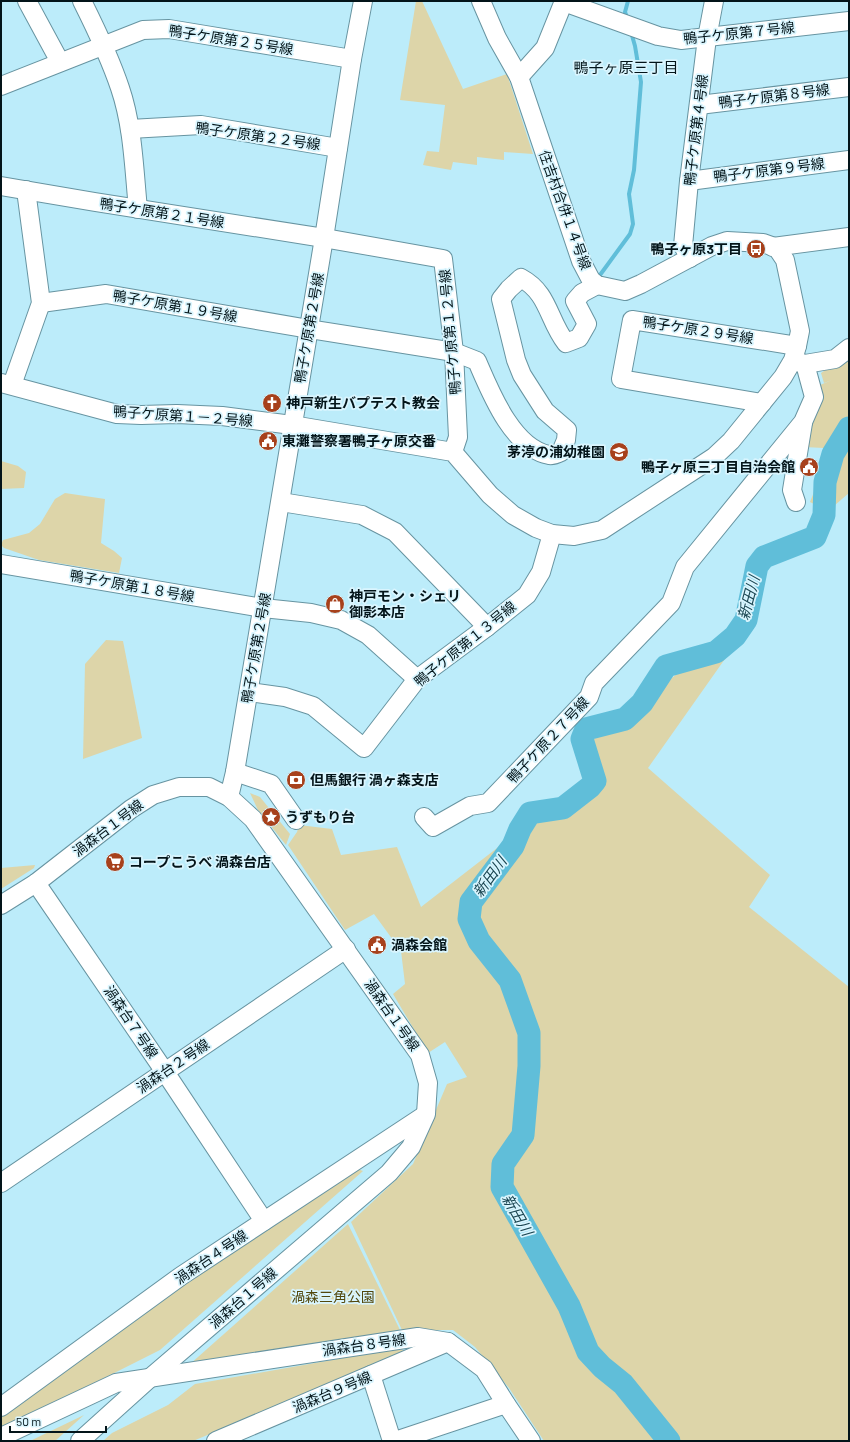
<svg xmlns="http://www.w3.org/2000/svg" width="850" height="1442" font-family="Barlow,'Noto Sans JP',sans-serif">
<style>
.green{fill:#ddd5a9}
.lines{fill:none;stroke-linecap:round;stroke-linejoin:round}
.stream{stroke:#60bed9;stroke-width:4}
.river{stroke:#60bed9;stroke-width:23}
.minor-casing{stroke:#6794a1;stroke-width:20}
.minor{stroke:#fff;stroke-width:18}
.labels{text-anchor:middle;stroke-width:3.5;stroke-linejoin:round;paint-order:stroke}
.street-label{font-size:14px;fill:#031419;stroke:#d9f5fe}
.poi-label{font-size:14px;font-weight:bold;fill:#031419;stroke:#d9f5fe;text-anchor:start}
.park-label{font-size:14px;fill:#52470c;stroke:#d9f5fe}
.neighbourhood-label{font-size:15px;fill:#031419;stroke:#d9f5fe}
.water-label{font-size:15px;font-style:italic;fill:#1b4652;stroke:#d9f5fe}
</style>
<rect width="100%" height="100%" fill="#bcecfa"/>
<g class="green">
<polygon points="416,1 422,1 463,89 507,74 533,154 504,152 504,160 477,157 477,165 453,162 451,170 423,165 427,151 439,152 445,105 400,100"/>
<polygon points="849,354 849,493 828,511 810,502 823,470 824,448 804,447 820,385 832,380 824,383 821,373"/>
<polygon points="1,461 18,466 26,472 24,488 1,489"/>
<polygon points="65,493 105,499 101,543 114,551 122,558 119,573 39,560 4,548 1,545 3,540 29,533 40,524 55,499"/>
<polygon points="106,640 123,641 142,738 83,759 85,664"/>
<polygon points="727,656 648,768 770,875 749,907 849,987 849,1441 544,1441 509,1388 475,1347 453,1330 402,1330 351,1222 413,1164 447,1084 467,1077 445,1042 428,1053 393,994 405,984 401,951 374,914 345,930 288,845 297,832 299,825 332,829 341,855 397,847 421,907 564,796 598,775 589,743 682,670"/>
<polygon points="250,793 260,797 290,834 286,845 258,810"/>
<polygon points="35,865 34,868 1,889 1,868"/>
<polygon points="355,1168 363,1171 160,1350 1,1430 1,1414 102,1340"/>
<polygon points="348,1224 401,1332 189,1365"/>
<polygon points="400,1348 406,1352 193,1441 103,1441 112,1433 168,1405 195,1384"/>
<polygon points="84,1415 55,1441 30,1441"/>
</g>
<g class="lines">
<g class="stream">
<polyline points="628,20 625,12 628,1"/>
<polyline points="600,275 630,234 633,224 629,194 634,170 641,82 635,46 631,32"/>
</g>
<polyline class="river" points="669,1441 623,1384 602,1367 588,1352 569,1306 502,1187 503,1164 523,1135 529,1066 529,1033 510,980 479,941 469,919 471,902 513,846 520,829 530,813 563,808 590,787 595,781 582,739 586,729 625,719 642,703 666,666 716,652 735,636 746,620 757,566 764,557 815,537 824,515 825,482 833,454 849,428"/>
<g class="minor-casing">
<g id="minor">
<polyline points="27,1 60,62"/>
<path d="M82 1C96 29 110 58 120 88 133 126 134 169 138 209"/>
<polyline points="564,2 658,36 681,40 849,21"/>
<polyline points="519,77 545,48 564,1"/>
<polyline points="1,86 143,30 169,29 352,59"/>
<polyline points="699,105 849,87"/>
<polyline points="130,129 201,125 338,148"/>
<polyline points="689,181 849,160"/>
<polyline points="1,186 95,202 324,238 443,259 454,352 458,437 453,452"/>
<polyline points="773,247 849,237"/>
<polyline points="690,258 683,246 689,181 707,38 714,1"/>
<path d="M41 303 106 294 309 329 454 352 477 361C490 391 512 448 549 455 553 456 557 454 561 452L566 440 567 430 545 411 522 375 516 360 501 299 509 289 521 278C549 293 548 320 566 343L579 338 587 324 575 301 582 293 597 285"/>
<polyline points="794,361 805,364 835,359 849,348"/>
<polyline points="1,383 117,414 141,415 177,414 222,416 292,425 453,452 490,495 513,515 536,528 552,534 574,536 602,530 714,457 731,441 783,377 793,360 797,346 800,331 785,260 777,248 763,243 727,241 712,246 641,284 625,291 597,285 591,280 581,261 519,77 497,38 481,1"/>
<polyline points="12,385 41,303 26,190"/>
<polyline points="762,403 621,379 632,320 797,346"/>
<polyline points="281,502 362,515 395,532 487,627"/>
<polyline points="796,502 792,490 803,423"/>
<polyline points="1,564 263,608 311,613 341,620 368,635 417,679"/>
<polyline points="249,692 285,697 313,706 364,748 417,679 487,627 527,595 541,572 552,534"/>
<polyline points="235,772 271,784 296,820"/>
<polyline points="229,797 235,772 324,238 352,59 363,1"/>
<polyline points="424,817 433,827 470,806 488,803 589,697 594,683 671,603 685,567 803,422 814,397 805,364"/>
<polyline points="36,883 165,1072 264,1221"/>
<polyline points="1,905 36,883 131,809 153,795 179,787 209,787 229,797 253,819 420,1055 428,1083 426,1114 411,1147 389,1173 151,1377 80,1441"/>
<polyline points="1,1183 346,949"/>
<polyline points="371,1375 392,1441"/>
<polyline points="1,1407 181,1276 425,1115"/>
<polyline points="1,1437 116,1383 418,1337 448,1342 484,1369 506,1404 531,1441"/>
<polyline points="216,1441 448,1342"/>
<polyline points="395,1441 506,1404"/>
</g>
</g>
<use href="#minor" class="minor"/>
</g>
<defs>
<g id="bus-disc" transform="scale(1)"><circle r="9.5" fill="#a7411c" stroke="#d9f5fe"/><path d="M-5-6H5V4H4V6H2V4H-2V6H-4V4H-5ZM-3.5-4V0h7V-4ZM-3.5 1.2v1.5H-2V1.2ZM2 1.2v1.5H3.5V1.2Z" fill="#fff"/></g>
<g id="church-disc" transform="scale(1)"><circle r="9.5" fill="#a7411c" stroke="#d9f5fe"/><path d="M-1.2-6h2.4v3.5h3.3v2.4h-3.3V6h-2.4V-.1h-3.3v-2.4h3.3Z" fill="#fff"/></g>
<g id="civic-disc" transform="scale(1)"><circle r="9.5" fill="#a7411c" stroke="#d9f5fe"/><path d="M-.6-6.5H3V-4.5H.6V-3L4-1V1h2V6H-6V1h2V-1L-.6-3ZM-1.2 2.5V6h2.4V2.5Z" fill="#fff"/></g>
<g id="school-disc" transform="scale(1)"><circle r="9.5" fill="#a7411c" stroke="#d9f5fe"/><path d="M0-5L7-2L0 1L-7-2ZM-4 1L0 2.5L4 1V4Q0 6-4 4Z" fill="#fff"/></g>
<g id="shop-disc" transform="scale(1)"><circle r="9.5" fill="#a7411c" stroke="#d9f5fe"/><path d="M-5-2.5h2.3a2.7 3.5 0 0 1 5.4 0H5L5.5 6h-11ZM-1.5-2.5h3a1.5 2.3 0 0 0-3 0Z" fill="#fff"/></g>
<g id="bank-disc" transform="scale(1)"><circle r="9.5" fill="#a7411c" stroke="#d9f5fe"/><path d="M-6-4H6V4H-6ZM0-2.3a2.3 2.3 0 1 0 0 4.6a2.3 2.3 0 1 0 0-4.6Z" fill="#fff"/></g>
<g id="sight-disc" transform="scale(1)"><circle r="9.5" fill="#a7411c" stroke="#d9f5fe"/><path d="M0-6L1.8-2.2L6-1.7L2.9 1.2L3.7 5.4L0 3.3L-3.7 5.4L-2.9 1.2L-6-1.7L-1.8-2.2Z" fill="#fff"/></g>
<g id="supermarket-disc" transform="scale(1)"><circle r="9.5" fill="#a7411c" stroke="#d9f5fe"/><path d="M-6-5.5h2.5l.6 2H6L4.5 2H-2.5L-4.4-4H-6ZM-1.5 3.2a1.3 1.3 0 1 0 .1 0ZM3 3.2a1.3 1.3 0 1 0 .1 0Z" fill="#fff"/></g>
</defs>
<g fill-rule="evenodd">
<use href="#bus-disc" x="756" y="249"/>
<use href="#church-disc" x="272" y="403"/>
<use href="#civic-disc" x="268" y="441"/>
<use href="#school-disc" x="619" y="452"/>
<use href="#civic-disc" x="809" y="467"/>
<use href="#shop-disc" x="335" y="604"/>
<use href="#bank-disc" x="296" y="780"/>
<use href="#sight-disc" x="271" y="817"/>
<use href="#supermarket-disc" x="115" y="862"/>
<use href="#civic-disc" x="377" y="945"/>
</g>
<g class="labels">
<g class="street-label">
<text transform="translate(739 33) rotate(-6)" y="5">鴨子ケ原第７号線</text>
<text transform="translate(231 40) rotate(9)" y="5">鴨子ケ原第２５号線</text>
<text transform="translate(774 96) rotate(-7)" y="5">鴨子ケ原第８号線</text>
<text transform="translate(696 130) rotate(-83)" y="5">鴨子ケ原第４号線</text>
<text transform="translate(258 136) rotate(8)" y="5">鴨子ケ原第２２号線</text>
<text transform="translate(769 170) rotate(-7)" y="5">鴨子ケ原第９号線</text>
<text transform="translate(565 210) rotate(70)" y="5">住吉村合併１４号線</text>
<text transform="translate(162 213) rotate(9)" y="5">鴨子ケ原第２１号線</text>
<text transform="translate(175 306) rotate(10)" y="5">鴨子ケ原第１９号線</text>
<text transform="translate(309 328) rotate(-80)" y="5">鴨子ケ原第２号線</text>
<text transform="translate(698 330) rotate(9)" y="5">鴨子ケ原２９号線</text>
<text transform="translate(450 332) rotate(-95)" y="5">鴨子ケ原第１２号線</text>
<text transform="translate(183 416) rotate(4)" y="5">鴨子ケ原第１－２号線</text>
<text transform="translate(132 586) rotate(10)" y="5">鴨子ケ原第１８号線</text>
<text transform="translate(465 644) rotate(-39)" y="5">鴨子ケ原第１３号線</text>
<text transform="translate(256 648) rotate(-80)" y="5">鴨子ケ原第２号線</text>
<text transform="translate(548 740) rotate(-47)" y="5">鴨子ケ原２７号線</text>
<text transform="translate(108 828) rotate(-37)" y="5">渦森台１号線</text>
<text transform="translate(392 1015) rotate(55)" y="5">渦森台１号線</text>
<text transform="translate(131 1022) rotate(56)" y="5">渦森台７号線</text>
<text transform="translate(173 1066) rotate(-34)" y="5">渦森台２号線</text>
<text transform="translate(211 1257) rotate(-34)" y="5">渦森台４号線</text>
<text transform="translate(243 1298) rotate(-41)" y="5">渦森台１号線</text>
<text transform="translate(364 1345) rotate(-8)" y="5">渦森台８号線</text>
<text transform="translate(332 1392) rotate(-23)" y="5">渦森台９号線</text>
</g>
<g class="poi-label">
<text x="742" y="254" text-anchor="end">鴨子ヶ原3丁目</text>
<text x="286" y="408">神戸新生バプテスト教会</text>
<text x="282" y="446">東灘警察署鴨子ヶ原交番</text>
<text x="605" y="457" text-anchor="end">茅渟の浦幼稚園</text>
<text x="795" y="472" text-anchor="end">鴨子ヶ原三丁目自治会館</text>
<text x="349" y="601">神戸モン・シェリ<tspan x="349" dy="16">御影本店</tspan></text>
<text x="310" y="785">但馬銀行 渦ヶ森支店</text>
<text x="285" y="822">うずもり台</text>
<text x="129" y="867">コープこうべ 渦森台店</text>
<text x="391" y="950">渦森会館</text>
</g>
<g class="park-label">
<text x="333" y="1302">渦森三角公園</text>
</g>
<g class="neighbourhood-label">
<text x="626" y="73">鴨子ヶ原三丁目</text>
</g>
<g class="water-label">
<text transform="translate(749 598) rotate(-75)" y="5">新田川</text>
<text transform="translate(490 877) rotate(-54)" y="5">新田川</text>
<text transform="translate(517 1215) rotate(60)" y="5">新田川</text>
</g>
</g>
<rect width="850" height="1442" fill="none" stroke="#031419" stroke-width="4"/>
<path d="M10 1426v6h96v-6" fill="none" stroke="#031419" stroke-width="2"/>
<text x="16" y="1426" font-size="12" fill="#031419" stroke="#d9f5fe" stroke-width="3" paint-order="stroke">50 m</text>
</svg>
